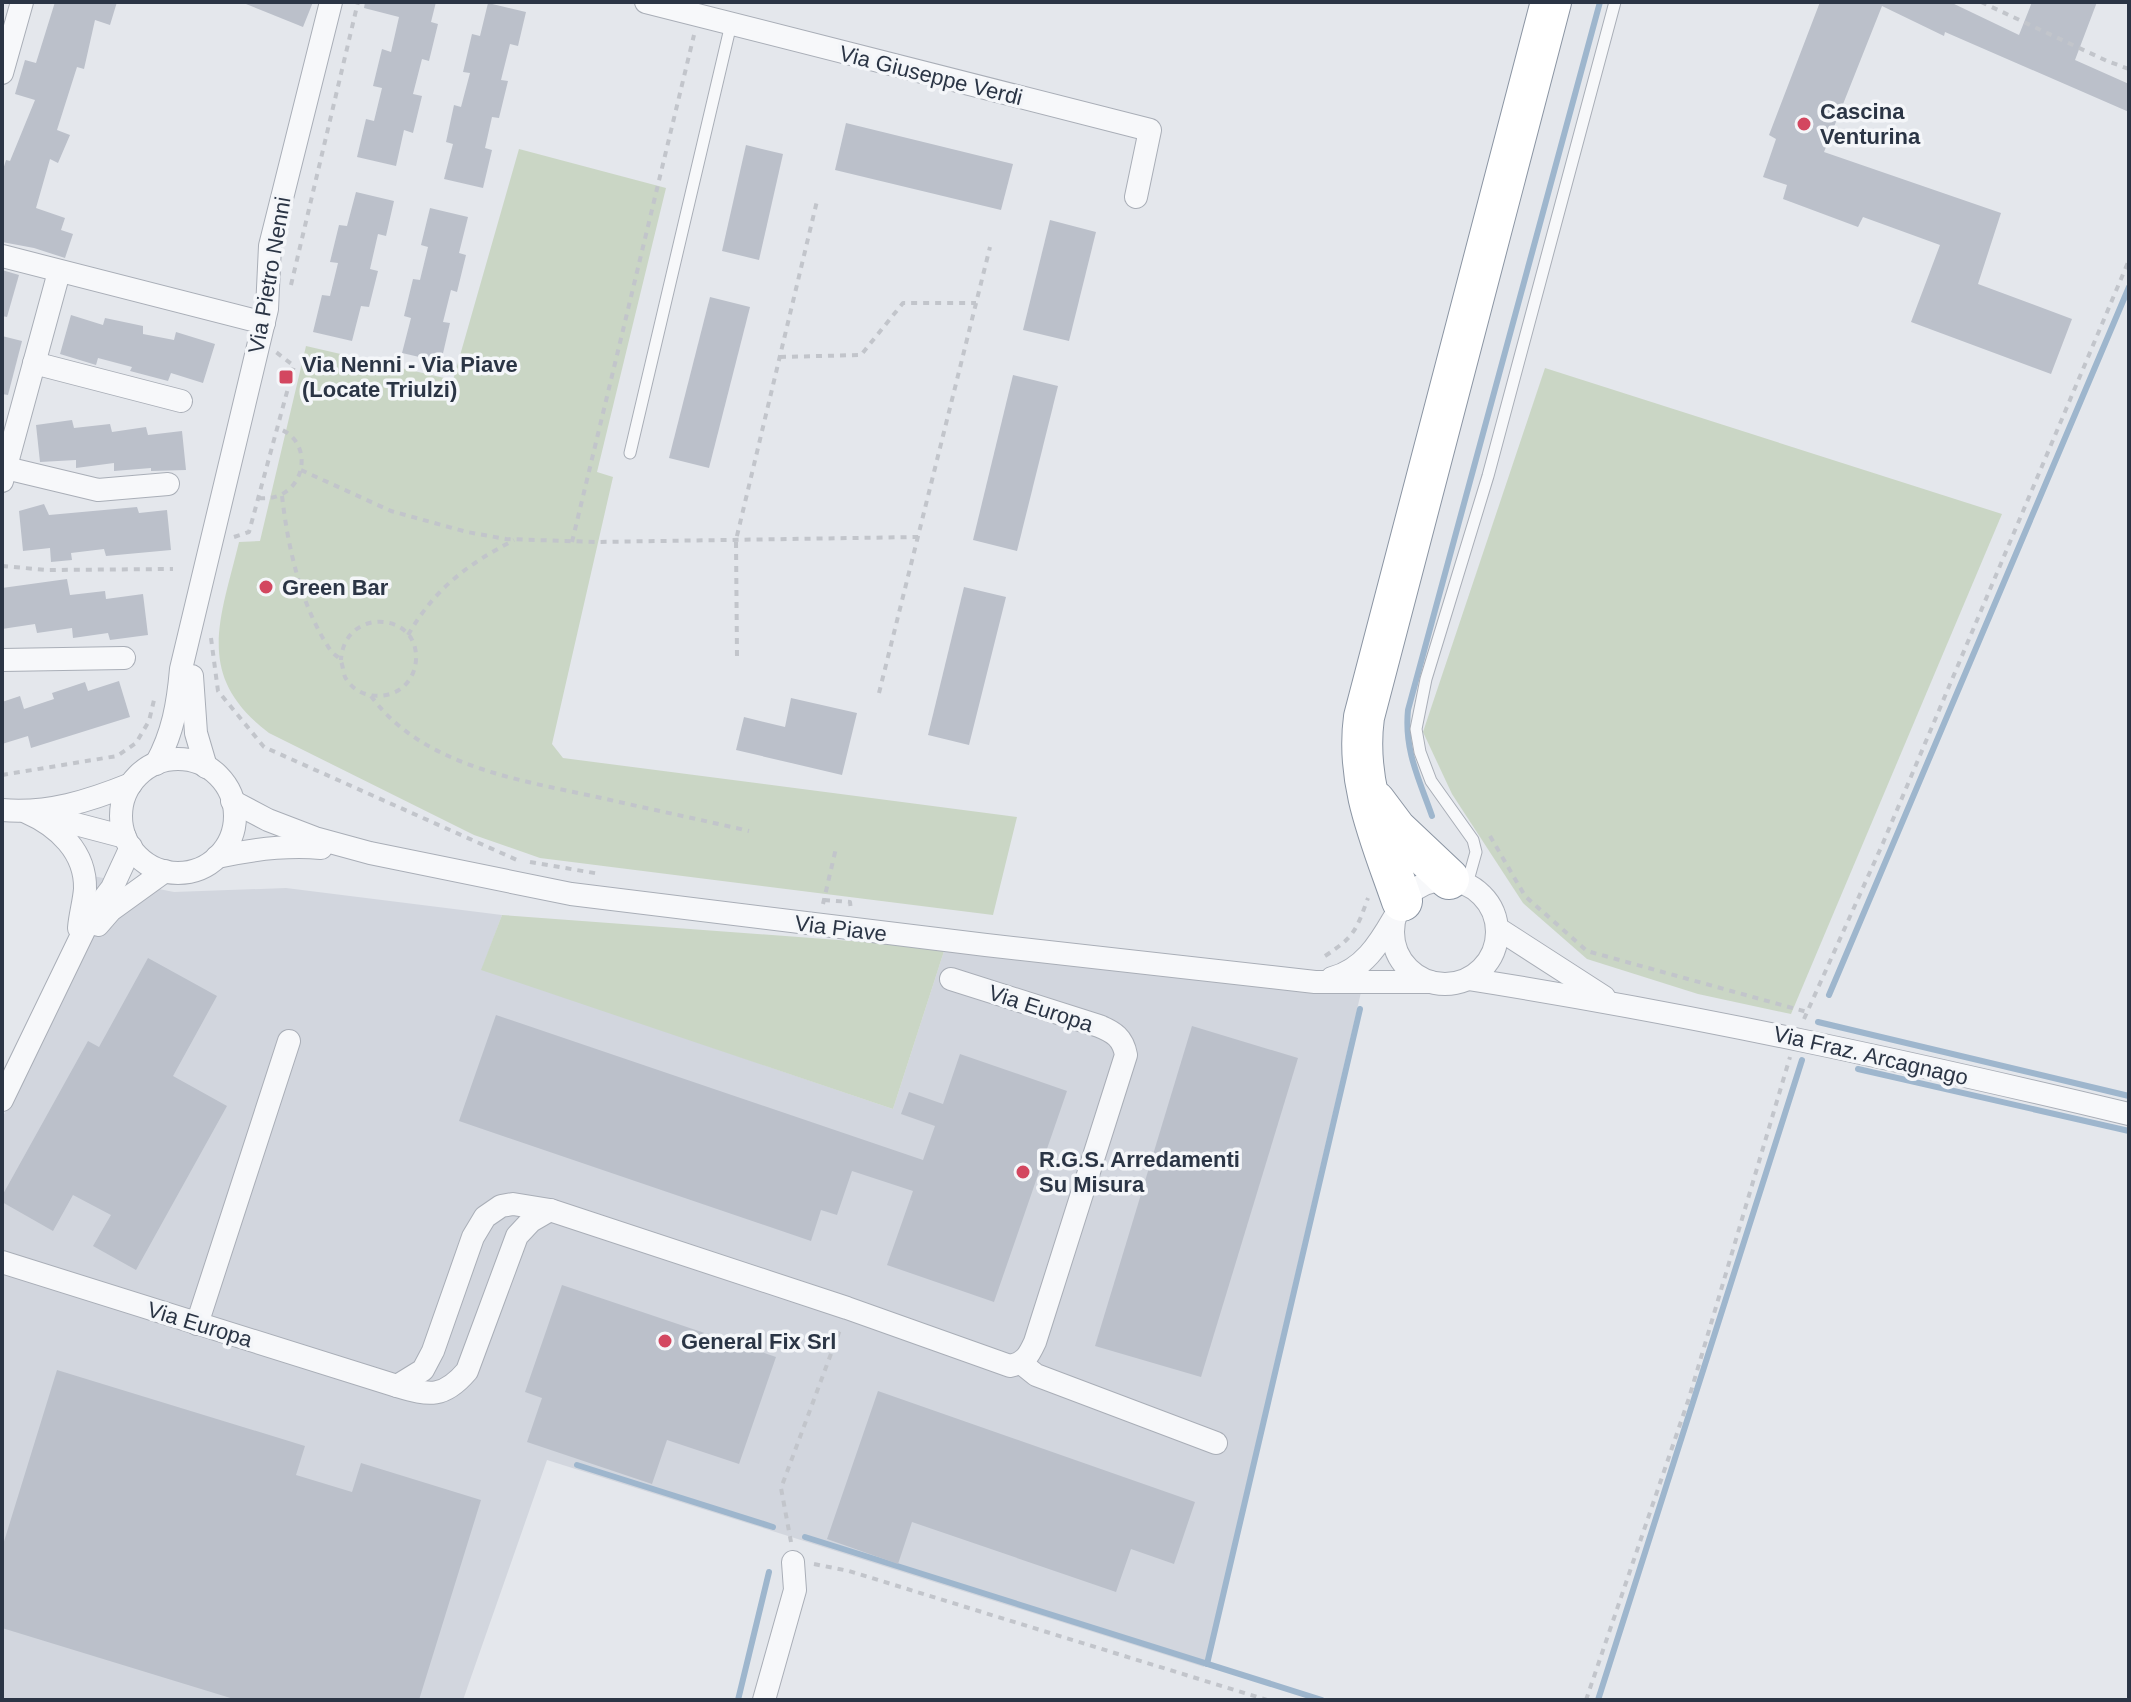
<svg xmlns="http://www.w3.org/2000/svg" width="2131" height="1702" font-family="Arial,sans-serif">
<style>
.built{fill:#d2d6de}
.green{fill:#cad6c5}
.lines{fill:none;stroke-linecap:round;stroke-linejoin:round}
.stream{stroke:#9eb6cd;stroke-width:6}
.building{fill:#bbc0ca}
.lane-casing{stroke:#a9aeb7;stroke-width:13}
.street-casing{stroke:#a9aeb7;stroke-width:24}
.highway-casing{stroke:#8b95a3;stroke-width:42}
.path{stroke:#c2c5cb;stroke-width:4;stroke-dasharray:6 6;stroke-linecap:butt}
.lane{stroke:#f7f8fa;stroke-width:11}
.street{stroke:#f7f8fa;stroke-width:22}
.highway{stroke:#fff;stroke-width:40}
.poi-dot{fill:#d34760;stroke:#f4f6f9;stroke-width:3}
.labels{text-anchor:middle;stroke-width:7;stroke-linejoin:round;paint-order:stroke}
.street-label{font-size:22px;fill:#2b3545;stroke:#f4f6f9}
.poi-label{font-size:22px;font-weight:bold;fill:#2b3545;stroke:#f4f6f9;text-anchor:start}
</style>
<rect width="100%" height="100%" fill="#e4e7ec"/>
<polygon class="built" points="93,876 174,892 286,888 502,915 482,969 893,1109 945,948 1362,988 1204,1667 547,1460 463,1700 2,1700 2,1119 77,949"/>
<g class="green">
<path d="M519 149 666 188 597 472 613 477 552 744 563 758 1017 817 993 915 540 858 474 835 269 733C194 676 220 621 239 542L260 541 306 346 453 380Z"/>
<polygon points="1545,368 2002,514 1791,1014 1698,994 1587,959 1523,903 1452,794 1423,732"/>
<polygon points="502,915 945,948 893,1109 481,970"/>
</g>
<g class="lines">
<g class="stream">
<path d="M1432 816C1419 779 1404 750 1408 710L1600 2"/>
<polyline points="1829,995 2129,287"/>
<polyline points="1818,1022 2129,1096"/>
<polyline points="1858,1069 2129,1131"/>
<polyline points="577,1465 773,1527"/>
<polyline points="805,1537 1322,1700"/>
<polyline points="1207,1664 1360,1009"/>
<polyline points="738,1700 769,1572"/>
<polyline points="1598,1700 1802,1060"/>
</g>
</g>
<g class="building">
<polygon points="55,2 117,2 110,25 95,20 84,69 77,67 57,130 70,135 58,163 50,159 36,208 65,218 61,230 73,234 65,258 34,248 2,242 2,173 6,160 10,161 35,100 15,94 25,60 36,63"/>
<polygon points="241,2 313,2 303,27"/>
<polygon points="365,2 436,2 431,22 438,24 429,61 422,59 413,94 422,96 413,133 404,130 396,166 357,157 366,119 374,121 382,88 373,86 382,49 391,52 399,17 364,8"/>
<polygon points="1820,2 1950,2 2019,35 2032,2 2097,2 2075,60 2129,84 2129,112 1945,32 1944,36 1882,6 1824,152 2001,213 1978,284 2072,319 2051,374 1911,322 1940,245 1863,217 1858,227 1783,199 1787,185 1763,177 1776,139 1769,135"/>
<polygon points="488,3 526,12 518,46 510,44 501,80 508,81 499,118 492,117 485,148 492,150 483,188 444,179 453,144 446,142 454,105 461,107 470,73 463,72 472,34 480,36"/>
<polygon points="846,123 1013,164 1001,210 835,170"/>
<polygon points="746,145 783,154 759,260 722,251"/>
<polygon points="356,192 394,201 386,236 378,234 370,269 378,271 369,307 361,306 352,341 313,332 322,295 330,296 338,263 330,262 339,225 347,226"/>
<polygon points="430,208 468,217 459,253 466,255 457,292 451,290 443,322 450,323 441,362 402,353 411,318 404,316 413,279 420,280 428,247 421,245"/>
<polygon points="1050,220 1096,232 1069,341 1023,330"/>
<polygon points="2,270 19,275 7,317 2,316"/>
<polygon points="710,297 750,307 709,468 669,458"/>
<polygon points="71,315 103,325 105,318 143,326 143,334 174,340 176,332 215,344 203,383 171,373 168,381 130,371 132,367 98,358 96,365 60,354"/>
<polygon points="2,336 22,341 8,395 2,394"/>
<polygon points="1013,375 1058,386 1017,551 973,540"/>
<polygon points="72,420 74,428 110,424 112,432 146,427 148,435 182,431 186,470 151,471 151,468 114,471 114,463 76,468 76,460 40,462 36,425"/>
<polygon points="44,504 49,515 137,507 139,513 167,510 171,550 106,556 104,549 71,553 72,560 51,562 50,548 23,551 19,511"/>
<polygon points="67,579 70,595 105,591 106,599 143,594 148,635 110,640 108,633 73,638 72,628 37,633 35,624 2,629 2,588"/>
<polygon points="964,587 1006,597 969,745 928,735"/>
<polygon points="119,681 130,717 31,748 28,736 2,744 2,702 20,696 24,709 54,699 52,693 85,682 88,691"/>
<polygon points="791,698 857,713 842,775 736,750 744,717 785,727"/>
<polygon points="148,958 217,996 173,1076 227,1106 136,1270 93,1246 111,1215 73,1195 53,1231 2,1202 2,1196 88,1041 99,1047"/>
<polygon points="496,1015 923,1160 935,1126 901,1114 909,1092 943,1104 960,1054 1067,1091 994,1302 887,1265 913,1191 852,1171 837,1215 821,1210 811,1241 459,1121"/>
<polygon points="1192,1026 1298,1058 1201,1377 1095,1346"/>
<polygon points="562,1285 776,1357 739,1464 667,1440 652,1484 527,1442 542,1398 525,1392"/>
<polygon points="57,1370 305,1446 296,1475 352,1492 361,1463 481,1500 419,1700 237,1700 2,1628 2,1548"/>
<polygon points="878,1391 1195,1502 1174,1564 1131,1549 1116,1592 912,1522 898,1564 827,1539"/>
</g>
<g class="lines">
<g class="lane-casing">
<g id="lane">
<polyline points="630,453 731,24"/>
<polyline points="1467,884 1476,852 1473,840 1431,781 1420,752 1416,729 1426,679 1488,476 1615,2"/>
</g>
</g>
<g class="street-casing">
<g id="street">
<polyline points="646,2 1150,130 1136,197"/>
<polyline points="2,73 22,2"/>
<polyline points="2,256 264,323"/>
<polyline points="34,363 181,401"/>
<polyline points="6,468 98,490 168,484"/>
<polyline points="2,481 59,272"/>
<polyline points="2,660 124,658"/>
<polyline points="192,676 196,733 206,767"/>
<circle cx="178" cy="816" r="57"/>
<path d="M156 764C173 733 178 704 181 669L267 309 270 246 331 2"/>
<polyline points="232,801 268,820 315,838 370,853 571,894 986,945 1315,982 1430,982"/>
<path d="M2 810C48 814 89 801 131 784"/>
<path d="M26 812C58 826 86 852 85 889 84 902 80 915 79 928"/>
<polyline points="42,819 68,822 125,837"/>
<path d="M217 857C253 849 285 845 321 848"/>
<circle cx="1445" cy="932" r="52"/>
<polyline points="98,925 111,910 165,871"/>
<polyline points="1497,928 1604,997"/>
<path d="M1332 978C1363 970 1379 944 1394 918"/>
<path d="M1468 979C1691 1014 1910 1062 2129 1114"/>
<polyline points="2,1100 92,914 112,888 131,847"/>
<path d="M2 1262 397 1386C430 1396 444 1398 467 1371L517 1236 531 1221 550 1210"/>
<polyline points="197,1324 289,1041"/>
<polyline points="1021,1363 1036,1375 1216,1443"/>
<path d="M397 1386 423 1370 433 1351 473 1237 485 1217 501 1206 513 1204 550 1210 847 1308 1010 1366C1025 1363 1029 1355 1035 1342L1126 1055C1123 1038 1114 1032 1099 1026L951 979"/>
<polyline points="764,1700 795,1590 793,1562"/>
</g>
</g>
<g class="highway-casing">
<g id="highway">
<polyline points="1375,801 1396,829 1449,879"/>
<path d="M1402 901C1381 840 1355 783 1364 717L1551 2"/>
</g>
</g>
<g class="path">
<polyline points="1981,2 2107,61 2129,69"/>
<polyline points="291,285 358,2"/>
<polyline points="780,357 861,355 903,303 976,303"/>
<polyline points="301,470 391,511 467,532 506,539 596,542 918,537"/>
<path d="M282 496C288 548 301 607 331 651 334 655 338 656 340 660 343 664 343 672 345 677 354 694 375 700 393 693 406 688 415 675 416 660 419 611 344 607 341 660"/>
<path d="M259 498C305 503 318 441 277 428"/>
<polyline points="234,537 249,532 294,366 276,352"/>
<polyline points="572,542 694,35"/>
<polyline points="2,566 47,570 173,569"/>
<path d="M408 635C436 587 467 565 514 540"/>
<polyline points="211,638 218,691 264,747 517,860"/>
<polyline points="737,656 736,540 817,201"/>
<polyline points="879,693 990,247"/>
<path d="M371 696C423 768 526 781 606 799 654 810 702 820 749 831"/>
<polyline points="2,775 117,756 136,743 149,721 154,700"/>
<polyline points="1490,836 1525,896 1587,951 1807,1012"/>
<polyline points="530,862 600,874"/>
<polyline points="824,900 850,902 851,910"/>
<polyline points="823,904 836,848"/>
<path d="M1325 956C1354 937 1356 931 1368 898"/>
<polyline points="1804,1019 1883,843 2129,260"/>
<polyline points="791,1542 781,1488 841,1327"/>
<polyline points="814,1564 849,1571 1267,1700"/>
<polyline points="1586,1700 1689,1398 1790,1057"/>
</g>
<use href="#lane" class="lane"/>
<use href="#street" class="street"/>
<use href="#highway" class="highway"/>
</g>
<g class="poi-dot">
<circle cx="1804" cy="124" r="8"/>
<rect x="278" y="369" width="16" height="16" rx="4"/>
<circle cx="266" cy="587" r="8"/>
<circle cx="1023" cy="1172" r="8"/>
<circle cx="665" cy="1341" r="8"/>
</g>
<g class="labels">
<g class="street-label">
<text transform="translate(931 75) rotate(14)" y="8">Via Giuseppe Verdi</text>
<text transform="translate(269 275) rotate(-80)" y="8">Via Pietro Nenni</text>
<text transform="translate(841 928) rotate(7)" y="8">Via Piave</text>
<text transform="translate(1041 1008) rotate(18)" y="8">Via Europa</text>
<text transform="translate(1871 1055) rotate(13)" y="8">Via Fraz. Arcagnago</text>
<text transform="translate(200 1324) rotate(17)" y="8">Via Europa</text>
</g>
<g class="poi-label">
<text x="1820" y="119">Cascina<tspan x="1820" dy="25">Venturina</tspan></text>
<text x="302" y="372">Via Nenni - Via Piave<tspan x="302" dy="25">(Locate Triulzi)</tspan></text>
<text x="282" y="595">Green Bar</text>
<text x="1039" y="1167">R.G.S. Arredamenti<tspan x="1039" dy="25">Su Misura</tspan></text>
<text x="681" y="1349">General Fix Srl</text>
</g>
</g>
<rect width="2131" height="1702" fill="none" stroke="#2b3545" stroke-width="8"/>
</svg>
